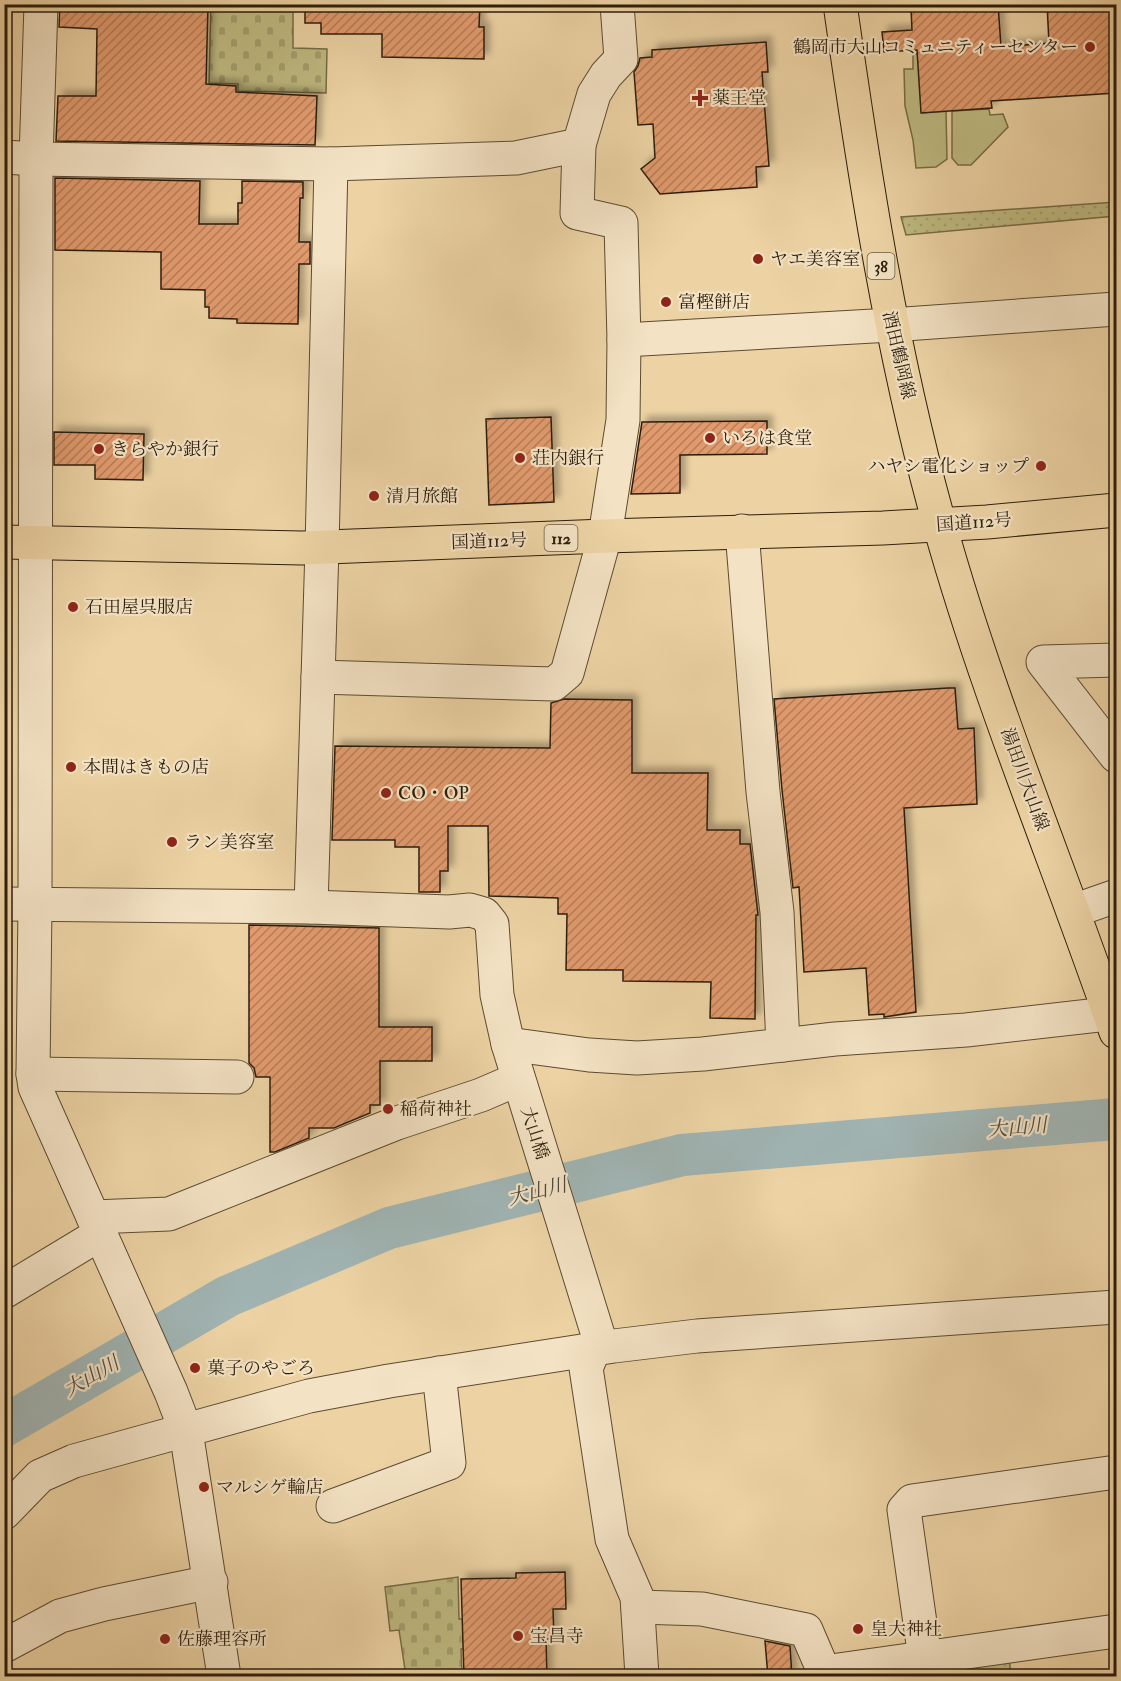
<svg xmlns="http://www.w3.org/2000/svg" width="1121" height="1681" font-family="'IM FELL Double Pica','Noto Serif JP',serif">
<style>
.grass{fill:url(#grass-dots);stroke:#766c46;stroke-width:1.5}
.cemetery{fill:url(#cemetery-stones);stroke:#766c46;stroke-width:1.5}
.garden{fill:#bfba81;stroke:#766c46;stroke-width:1.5}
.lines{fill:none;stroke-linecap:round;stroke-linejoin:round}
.river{stroke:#a0b4b3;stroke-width:42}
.building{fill:url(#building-hatch);stroke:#2c1e0b;stroke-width:1.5;filter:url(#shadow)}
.minor-casing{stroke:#5c4b31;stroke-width:35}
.major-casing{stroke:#2c1e0b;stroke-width:35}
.highway-casing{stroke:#2c1e0b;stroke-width:35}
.minor{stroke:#f3e2c4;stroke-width:33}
.major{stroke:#edd3a4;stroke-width:33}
.highway{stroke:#edd3a4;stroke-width:33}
.poi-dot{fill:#8f2418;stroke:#f3e2c4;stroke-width:2}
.labels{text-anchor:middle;stroke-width:4.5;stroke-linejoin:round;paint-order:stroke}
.shield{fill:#f3e2c4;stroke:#685942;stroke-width:1.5}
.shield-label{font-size:16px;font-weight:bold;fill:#2c1e0b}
.poi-label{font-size:18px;fill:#2c1e0b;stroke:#f3e2c4;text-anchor:start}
.street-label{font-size:18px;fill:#2c1e0b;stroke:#f3e2c4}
.water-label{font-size:20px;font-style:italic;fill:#4f4b3d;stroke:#f3e2c4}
</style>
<defs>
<pattern id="grass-dots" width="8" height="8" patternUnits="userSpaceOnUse" patternTransform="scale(1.5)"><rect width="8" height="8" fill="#bfba81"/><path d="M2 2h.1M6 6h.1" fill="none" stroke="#a49f6e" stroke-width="1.8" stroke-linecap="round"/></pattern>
<pattern id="cemetery-stones" width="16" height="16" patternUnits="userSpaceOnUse" patternTransform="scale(1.5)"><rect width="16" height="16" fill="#bfba81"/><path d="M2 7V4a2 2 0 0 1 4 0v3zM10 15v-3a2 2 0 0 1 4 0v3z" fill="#a49f6e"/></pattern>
<pattern id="building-hatch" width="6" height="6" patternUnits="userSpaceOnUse" patternTransform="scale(1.5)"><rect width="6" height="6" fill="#e19a6d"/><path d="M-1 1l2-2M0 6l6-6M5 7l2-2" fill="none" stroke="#b77d58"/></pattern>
<filter id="shadow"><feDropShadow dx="5.5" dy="-5.5" stdDeviation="3" flood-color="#0004"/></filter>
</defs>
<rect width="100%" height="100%" fill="#edd3a4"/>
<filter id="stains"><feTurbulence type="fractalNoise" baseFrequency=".00333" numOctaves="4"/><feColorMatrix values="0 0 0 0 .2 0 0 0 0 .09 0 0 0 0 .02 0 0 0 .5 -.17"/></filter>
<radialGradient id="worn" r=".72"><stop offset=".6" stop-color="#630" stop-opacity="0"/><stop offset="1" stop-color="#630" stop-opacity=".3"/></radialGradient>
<g class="grass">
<polygon points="1116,202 1116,216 906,235 901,217"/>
<polygon points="1009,1658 1011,1676 878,1676"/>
</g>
<g class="cemetery">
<polygon points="211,5 293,5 293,48 327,49 326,93 238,91 238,84 209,83"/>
<polygon points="458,1577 459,1619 472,1619 473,1649 461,1649 462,1676 406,1676 399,1630 390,1631 385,1587"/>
</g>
<g class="garden">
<polygon points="913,54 924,54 922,113 946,111 947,159 936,167 916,168 913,140 905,106 904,69 913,69"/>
<polygon points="989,109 990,115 1003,114 1008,127 971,165 958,165 952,158 952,111"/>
</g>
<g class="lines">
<polyline class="river" points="4,1426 228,1296 389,1228 682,1155 1116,1119"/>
</g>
<g class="building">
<polygon points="60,4 208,4 206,84 236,86 236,92 317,96 315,145 56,141 58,96 96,96 97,29 59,27"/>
<polygon points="305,4 365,4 365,7 401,7 401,11 438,11 438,4 480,4 479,27 484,27 484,59 382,57 382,34 321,34 321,23 305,23"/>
<polygon points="923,4 998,4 1001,47 1049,43 1047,4 1112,4 1114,28 1116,28 1116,93 991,101 992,108 921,113 917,50 884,52 882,32 912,30 911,8 923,7"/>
<polygon points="766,42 768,72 762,72 769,166 756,167 757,187 660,194 641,169 655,158 653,124 638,125 634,72 638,66 640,58 652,57 652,50"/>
<polygon points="55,178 200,181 199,224 238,224 238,203 242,203 242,181 303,182 303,198 300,198 299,242 310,242 310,264 299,264 298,324 237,323 237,319 209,318 209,307 205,307 205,290 161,289 161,252 55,250"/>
<polygon points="551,417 554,502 489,505 486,419"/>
<polygon points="767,421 767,454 680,455 680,493 631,494 642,422"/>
<polygon points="54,432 144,434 143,480 95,479 95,465 54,465"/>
<polygon points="948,688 955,688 958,729 974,728 977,804 904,808 916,1012 884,1017 884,1014 869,1015 866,968 804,972 799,887 793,888 782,790 774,699"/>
<polygon points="564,699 632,700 632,773 708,773 707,830 740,830 740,844 750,844 758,915 756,915 755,1019 710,1018 711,982 623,981 623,970 566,970 567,914 558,914 558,898 489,896 488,826 448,826 448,871 440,871 440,892 419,892 419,847 395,847 395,840 332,840 335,746 550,748 551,703"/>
<polygon points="249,925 379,928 379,1027 432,1027 432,1061 380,1061 380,1105 370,1105 370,1113 334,1128 309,1128 309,1138 275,1152 270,1152 270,1077 256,1077 254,1068 249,1063"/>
<polygon points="565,1572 566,1609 553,1609 554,1639 546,1639 547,1677 464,1677 461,1579 516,1578 516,1573"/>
<polygon points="765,1641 790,1646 792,1677 768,1677"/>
</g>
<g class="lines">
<g class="minor-casing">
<g id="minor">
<polyline points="41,4 36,159 35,905 33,1074 35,1087 171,1392 186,1431 224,1676"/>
<polyline points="4,157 36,159 331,164 516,158 579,145"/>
<polyline points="624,340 891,325 1116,309"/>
<polyline points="742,531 763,792 777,912 783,1045"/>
<polyline points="1116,660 1043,662 1116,756"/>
<polyline points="318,677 554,684 567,673 605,536 623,420 624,340 621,223 577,213 579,145 594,94 606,75 621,59 617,4"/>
<polyline points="4,904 311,907 449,912 470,910 484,914 492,924 497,995 508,1044 599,1338 586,1368 612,1539 637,1597 642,1676"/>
<polyline points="311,907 322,548 331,164"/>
<polyline points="1073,911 1116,896"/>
<polyline points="508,1044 589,1055 637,1058 703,1054 835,1039 966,1030 1116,1013"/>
<polyline points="33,1074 237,1077"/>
<polyline points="93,1217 169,1214 397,1123 481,1095 518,1079"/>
<polyline points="4,1292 100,1234"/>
<polyline points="333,1506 449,1463 439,1373"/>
<polyline points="4,1513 40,1476 74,1461 309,1396 389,1381 614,1346 697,1336 1116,1307"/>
<polyline points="638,1607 702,1609 806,1630 824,1672"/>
<polyline points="4,1646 60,1616 104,1604 211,1582"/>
<polyline points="925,1658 904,1510 912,1501 1116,1472"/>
<polyline points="825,1676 824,1672 1116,1631"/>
</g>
</g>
<g class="major-casing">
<path id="major" d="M840 4C865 180 892 355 940 526 988 698 1058 863 1116 1032"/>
</g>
<g class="highway-casing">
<polyline id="highway" points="4,542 302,548 605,536 883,528 987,522 1116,510"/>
</g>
<use href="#minor" class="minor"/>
<use href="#major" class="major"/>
<use href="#highway" class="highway"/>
</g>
<g class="poi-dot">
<circle cx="1090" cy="47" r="6"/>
<path d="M697 89h6v6h6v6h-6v6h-6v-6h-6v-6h6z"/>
<circle cx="758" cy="259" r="6"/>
<circle cx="666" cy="302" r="6"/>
<circle cx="710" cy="438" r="6"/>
<circle cx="99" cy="449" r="6"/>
<circle cx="520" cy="458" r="6"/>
<circle cx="1041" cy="466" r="6"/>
<circle cx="374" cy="496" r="6"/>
<circle cx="73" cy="607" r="6"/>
<circle cx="71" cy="767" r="6"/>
<circle cx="386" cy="793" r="6"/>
<circle cx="172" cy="842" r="6"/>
<circle cx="388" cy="1109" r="6"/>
<circle cx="195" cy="1368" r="6"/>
<circle cx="204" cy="1487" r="6"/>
<circle cx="858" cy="1629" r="6"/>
<circle cx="518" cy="1636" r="6"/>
<circle cx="165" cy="1639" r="6"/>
</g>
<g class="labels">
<g class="shield">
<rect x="867.5" y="253" width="27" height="26" rx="4.5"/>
<rect x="544.5" y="525" width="33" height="26" rx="4.5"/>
</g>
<g class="shield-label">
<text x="881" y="272">38</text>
<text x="561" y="544">112</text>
</g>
<g class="poi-label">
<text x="1078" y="53" text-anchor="end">鶴岡市大山コミュニティーセンター</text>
<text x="712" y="104">薬王堂</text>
<text x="770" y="265">ヤエ美容室</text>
<text x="678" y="308">富樫餅店</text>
<text x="722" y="444">いろは食堂</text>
<text x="111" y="455">きらやか銀行</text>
<text x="532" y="464">荘内銀行</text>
<text x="1029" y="472" text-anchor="end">ハヤシ電化ショップ</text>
<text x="386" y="502">清月旅館</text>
<text x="85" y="613">石田屋呉服店</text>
<text x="83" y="773">本間はきもの店</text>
<text x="398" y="799">CO・OP</text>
<text x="184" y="848">ラン美容室</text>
<text x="400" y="1115">稲荷神社</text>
<text x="207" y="1374">菓子のやごろ</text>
<text x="216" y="1493">マルシゲ輪店</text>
<text x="870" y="1635">皇大神社</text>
<text x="530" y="1642">宝昌寺</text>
<text x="177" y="1645">佐藤理容所</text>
</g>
<g class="street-label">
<text transform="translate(899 355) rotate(77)" y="6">酒田鶴岡線</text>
<text transform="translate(974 522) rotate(-4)" y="6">国道112号</text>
<text transform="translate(489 541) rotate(-2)" y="6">国道112号</text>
<text transform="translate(1025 779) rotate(70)" y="6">湯田川大山線</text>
<text transform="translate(535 1133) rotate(72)" y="6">大山橋</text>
</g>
<g class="water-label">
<text transform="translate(1017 1127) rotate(-5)" y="7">大山川</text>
<text transform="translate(537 1191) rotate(-14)" y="7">大山川</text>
<text transform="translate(91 1376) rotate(-30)" y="7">大山川</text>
</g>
</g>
<rect width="1121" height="1681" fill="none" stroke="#edd3a4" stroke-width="24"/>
<rect x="6" y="6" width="1109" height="1669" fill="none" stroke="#2c1e0b" stroke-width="3"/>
<rect x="12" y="12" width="1097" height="1657" fill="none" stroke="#2c1e0b" stroke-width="1.5"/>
<rect width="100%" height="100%" filter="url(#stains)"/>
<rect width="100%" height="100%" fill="url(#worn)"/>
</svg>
